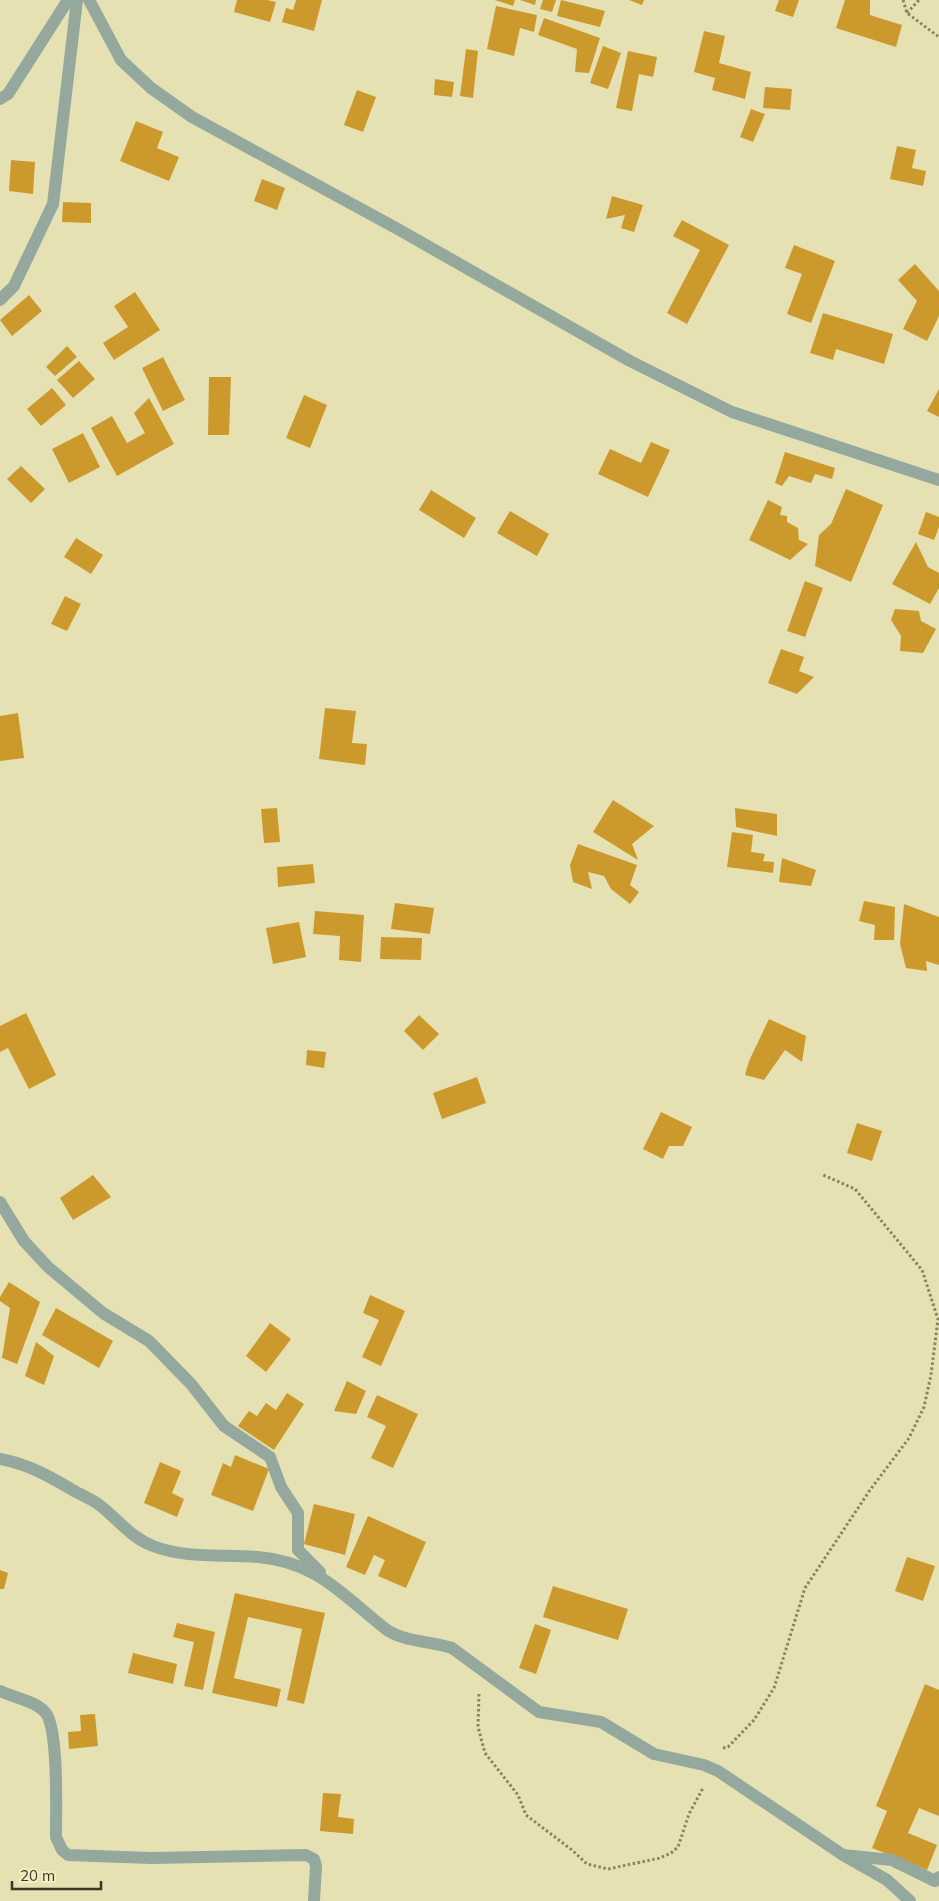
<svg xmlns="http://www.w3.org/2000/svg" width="939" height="1901" font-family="Mulish,sans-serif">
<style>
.building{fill:#cc9a2c}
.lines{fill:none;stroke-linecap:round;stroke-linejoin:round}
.path{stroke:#878465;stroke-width:3;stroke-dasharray:2.5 2.5;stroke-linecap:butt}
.lane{stroke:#94a89d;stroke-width:12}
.street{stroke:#94a89d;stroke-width:12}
</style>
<rect width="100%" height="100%" fill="#e6e1b3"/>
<g class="building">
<polygon points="237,0 267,0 276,2 270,22 234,12"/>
<polygon points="296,0 322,0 314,31 282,22 286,8 293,10"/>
<polygon points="495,0 515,0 513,6"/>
<polygon points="520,0 536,0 535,5"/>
<polygon points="543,0 556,0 552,12 540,9"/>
<polygon points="561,0 605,11 600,27 557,16"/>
<polygon points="629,0 644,0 642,5"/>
<polygon points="779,0 799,0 793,17 775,11"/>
<polygon points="845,0 870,0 870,15 902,25 896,47 836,28"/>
<polygon points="496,6 537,15 534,32 520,28 514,56 487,49"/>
<polygon points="544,18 600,38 589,73 575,72 577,49 538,35"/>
<polygon points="704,31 725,36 719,63 751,72 745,99 712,90 715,78 694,72"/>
<polygon points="603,46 621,53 608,89 590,83"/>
<polygon points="466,49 478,51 473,98 460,96"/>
<polygon points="628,51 657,57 653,77 639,74 632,111 616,108"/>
<polygon points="435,79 454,82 452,97 434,95"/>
<polygon points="765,87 792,89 790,110 763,108"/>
<polygon points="357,90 376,97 363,132 344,125"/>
<polygon points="751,109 765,114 753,142 740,137"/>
<polygon points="136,121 163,132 157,148 179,157 169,181 120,161"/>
<polygon points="897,146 916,150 912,168 926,171 923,186 890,179"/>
<polygon points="11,160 35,162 33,194 9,191"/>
<polygon points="262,179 285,188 277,210 254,201"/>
<polygon points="612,196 643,205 634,232 621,228 625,215 606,219"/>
<polygon points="63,202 91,203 91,223 62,222"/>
<polygon points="682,220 729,245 687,324 667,313 700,250 673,236"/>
<polygon points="794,245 835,261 811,323 787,314 802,274 785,268"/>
<polygon points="915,264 939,291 939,316 927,341 903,329 917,301 898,280"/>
<polygon points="135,292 160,330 114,360 103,343 128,327 114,306"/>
<polygon points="29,295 42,311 12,336 0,320"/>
<polygon points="823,313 893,334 884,364 836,349 833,360 810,353"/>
<polygon points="67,346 77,357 55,376 46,367"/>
<polygon points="163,357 185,400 163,411 142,368"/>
<polygon points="79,361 95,379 73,398 57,380"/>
<polygon points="209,377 231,377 229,435 208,435"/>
<polygon points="52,388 66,405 41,426 27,409"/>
<polygon points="939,389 939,417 927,411"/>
<polygon points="304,395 327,405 310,448 286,438"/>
<polygon points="149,398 174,444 117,476 91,428 112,416 127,443 145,433 134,413"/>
<polygon points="83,433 100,467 69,483 52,449"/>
<polygon points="651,442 670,450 648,497 598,474 610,449 641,463"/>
<polygon points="785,452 835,468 832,479 815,474 811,483 789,476 782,486 775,483"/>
<polygon points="21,466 45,489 31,503 7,479"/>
<polygon points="846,489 883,505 851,582 815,566 819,535 831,524"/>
<polygon points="431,490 476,518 464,538 419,510"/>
<polygon points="768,500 782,507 780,515 787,516 787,522 798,528 799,540 808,544 790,560 749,540"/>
<polygon points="510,511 549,534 537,556 497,533"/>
<polygon points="926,512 939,517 939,527 934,540 918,534"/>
<polygon points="76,538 103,555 91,574 64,557"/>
<polygon points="916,542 928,567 939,573 939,588 930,604 892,584"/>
<polygon points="805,581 823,588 805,637 787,631"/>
<polygon points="65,596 81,604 67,631 51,624"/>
<polygon points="895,609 919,611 921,621 936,629 923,653 900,651 901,636 891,620"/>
<polygon points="781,649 804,657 799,671 814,677 797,694 768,683"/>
<polygon points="325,708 356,711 352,743 367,744 365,765 319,759"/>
<polygon points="18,713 24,758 0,761 0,716"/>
<polygon points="613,800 654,826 632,844 638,860 593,832"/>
<polygon points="277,808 280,842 264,843 261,809"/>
<polygon points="735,808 777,814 777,836 736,827"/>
<polygon points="732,832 753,835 751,852 765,854 763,861 774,862 773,873 727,867"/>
<polygon points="578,844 637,865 630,885 639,892 630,904 611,889 604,876 588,872 592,889 573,882 570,865"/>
<polygon points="782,858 816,870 811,886 779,882"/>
<polygon points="313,864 315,883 278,887 277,867"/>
<polygon points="864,901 895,907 894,940 874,940 875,925 859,921"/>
<polygon points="395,903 434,908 430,934 391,929"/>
<polygon points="904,904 939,917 939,965 926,961 927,971 906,968 900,944"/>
<polygon points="315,911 364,915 361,962 339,960 340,936 313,934"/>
<polygon points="299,922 306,957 273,964 266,928"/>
<polygon points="381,937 422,938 421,960 380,959"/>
<polygon points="26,1013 56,1075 29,1089 8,1048 0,1052 0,1026"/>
<polygon points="419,1015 439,1034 423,1050 404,1031"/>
<polygon points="769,1019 806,1036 802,1062 785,1050 764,1080 745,1075 749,1061"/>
<polygon points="307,1050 326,1052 324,1068 306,1065"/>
<polygon points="477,1077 486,1103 442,1119 433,1093"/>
<polygon points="661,1112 692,1127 683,1146 669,1146 663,1159 643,1149"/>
<polygon points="857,1123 882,1131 872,1161 847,1153"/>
<polygon points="93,1175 111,1197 73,1220 60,1198"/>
<polygon points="9,1282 40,1302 17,1364 2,1358 10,1308 0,1301 0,1297"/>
<polygon points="370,1295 405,1311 381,1366 362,1357 379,1320 363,1313"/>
<polygon points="56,1308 113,1341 99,1368 42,1335"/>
<polygon points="270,1323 291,1339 266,1372 246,1356"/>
<polygon points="36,1342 54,1356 44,1385 25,1376"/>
<polygon points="347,1381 366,1391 356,1414 334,1411"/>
<polygon points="287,1393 304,1404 274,1450 238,1426 249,1411 257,1416 266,1403 276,1410"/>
<polygon points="377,1395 418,1414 393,1468 371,1458 386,1426 367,1417"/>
<polygon points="235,1455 269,1469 253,1511 211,1495 223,1463 231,1467"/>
<polygon points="160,1462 181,1471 172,1493 184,1499 177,1517 144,1503"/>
<polygon points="314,1504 355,1514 345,1555 304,1544"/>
<polygon points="368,1516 426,1542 406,1588 378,1576 385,1560 374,1555 365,1575 346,1567"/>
<polygon points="907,1557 935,1566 923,1601 895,1591"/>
<polygon points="0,1570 8,1573 4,1589 0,1589"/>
<polygon points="553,1586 628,1609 618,1640 543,1617"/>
<polygon points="235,1593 325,1613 304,1704 287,1700 302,1629 248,1617 234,1678 281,1689 277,1707 212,1693"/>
<polygon points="177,1623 215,1632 203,1690 184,1686 194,1642 173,1637"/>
<polygon points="535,1624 551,1630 536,1674 519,1668"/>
<polygon points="133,1653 177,1664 173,1684 128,1673"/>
<polygon points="925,1684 939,1690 939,1816 919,1808 908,1833 937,1845 927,1870 872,1848 887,1811 876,1806"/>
<polygon points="95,1714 98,1746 69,1749 68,1732 81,1731 80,1715"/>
<polygon points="323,1793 341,1794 338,1817 354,1819 353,1834 320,1831"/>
</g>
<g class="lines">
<g class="path">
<polyline points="903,0 907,13 939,37"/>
<polyline points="907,13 919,0"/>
<polyline points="479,1694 478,1727 485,1753 518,1795 526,1815 572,1850 587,1864 608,1869 660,1858 671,1853 678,1847 689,1814 703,1788"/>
<polyline points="723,1748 728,1747 754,1720 774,1688 805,1588 870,1490 909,1438 924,1407 931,1375 938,1319 922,1270 855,1189 821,1174"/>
</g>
<polyline class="lane" points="843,1855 892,1860 935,1881 939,1877"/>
<g class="street">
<polyline points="89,0 121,60 151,88 192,117 396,228 630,361 732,412 939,480"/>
<polyline points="0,99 8,94 68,0"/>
<polyline points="0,300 14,286 53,204 77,0"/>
<polyline points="0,1202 24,1241 48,1267 103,1313 149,1341 191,1384 224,1426 270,1457 281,1487 298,1513 298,1550 320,1572"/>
<path d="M0 1459C28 1464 51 1477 76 1492 84 1496 95 1501 102 1507 119 1521 132 1538 153 1546 186 1559 223 1554 258 1557 318 1562 343 1596 387 1630 405 1642 431 1641 452 1648L539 1712 601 1722 654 1754 704 1765 718 1771 843 1855 887 1880 910 1901"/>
<path d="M0 1691C13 1697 35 1701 45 1712 59 1727 56 1813 56 1837L62 1850 68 1855 151 1858 306 1855 314 1859 316 1866 314 1901"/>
</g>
</g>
<path d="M12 1881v8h89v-8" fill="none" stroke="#393725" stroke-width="2.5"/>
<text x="20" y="1881" font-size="15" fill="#393725" stroke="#f3eec0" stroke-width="4" paint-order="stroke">20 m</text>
</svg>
